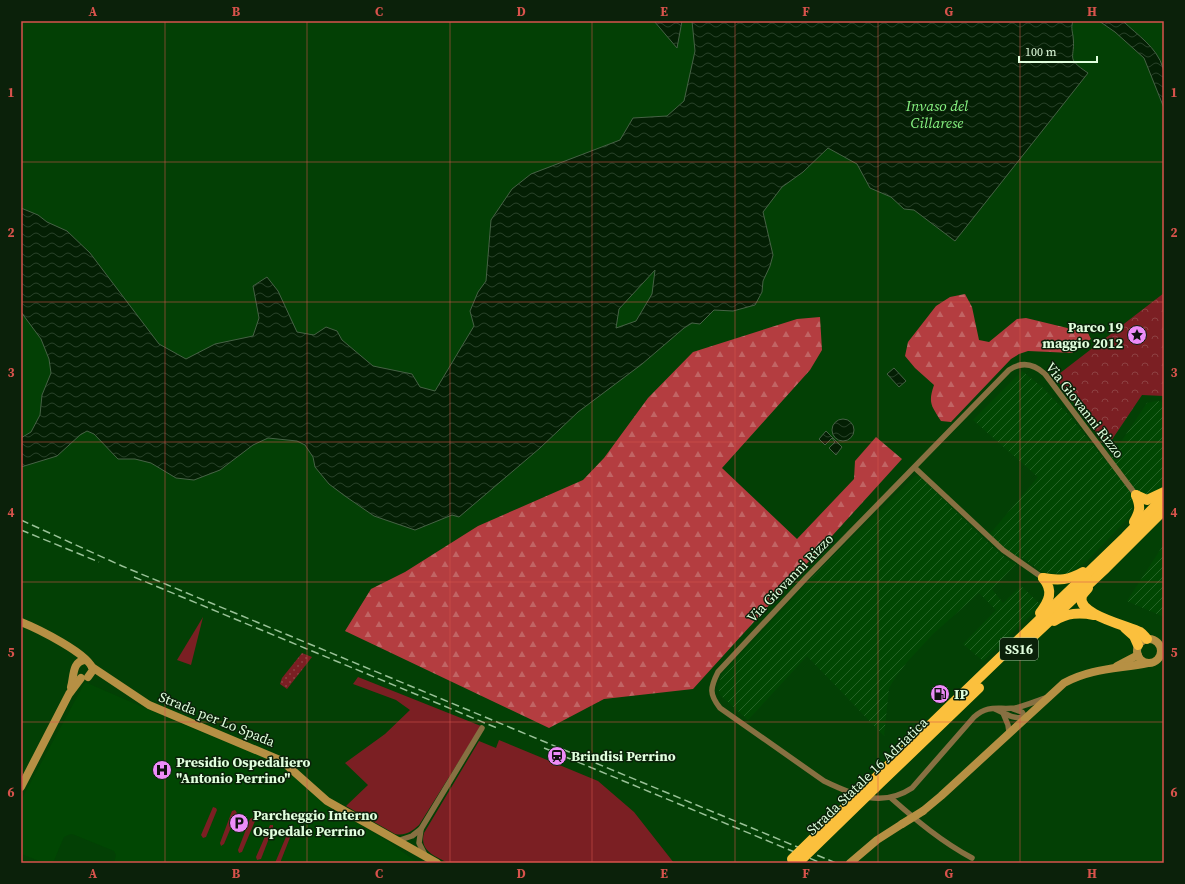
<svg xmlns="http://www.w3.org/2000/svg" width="1185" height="884" font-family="'Source Serif 4',serif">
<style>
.built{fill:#014703}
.industrial{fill:url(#industrial-furrows)}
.grass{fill:#7b1f23}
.forest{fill:url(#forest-firs)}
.park{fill:url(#park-crowns)}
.garden{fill:url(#garden-dots)}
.water{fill:url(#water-waves);stroke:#466245;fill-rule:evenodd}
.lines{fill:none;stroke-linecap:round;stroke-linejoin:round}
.street{stroke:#877042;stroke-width:5.5}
.secondary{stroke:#b69044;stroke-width:8}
.highway{stroke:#fbc03d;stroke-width:10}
.rail{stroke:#99c197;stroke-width:1.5;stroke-dasharray:8 4;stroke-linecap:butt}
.secondary-bridge{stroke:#b69044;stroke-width:8}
.highway-bridge{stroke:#fbc03d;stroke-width:10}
.grid{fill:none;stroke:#d8534c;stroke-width:1;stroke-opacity:0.55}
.labels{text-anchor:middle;stroke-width:3;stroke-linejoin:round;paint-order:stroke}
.shield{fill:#0b210a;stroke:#a1bc9e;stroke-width:1}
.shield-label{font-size:13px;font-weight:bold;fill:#e1ffde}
.poi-label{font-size:14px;font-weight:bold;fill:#e1ffde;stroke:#0b210a;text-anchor:start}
.street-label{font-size:14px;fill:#e1ffde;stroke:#0b210a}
.water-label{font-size:15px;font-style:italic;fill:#86f481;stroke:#0b210a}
.neatline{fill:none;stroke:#d8534c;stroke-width:1.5}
.grid-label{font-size:13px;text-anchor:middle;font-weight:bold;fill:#d8534c}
</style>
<defs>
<pattern id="industrial-furrows" width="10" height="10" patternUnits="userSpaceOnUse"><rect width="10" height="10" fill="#014703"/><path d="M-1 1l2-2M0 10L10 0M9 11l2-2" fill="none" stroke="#266327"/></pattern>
<pattern id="forest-firs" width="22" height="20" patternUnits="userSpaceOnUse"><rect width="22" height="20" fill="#b43d40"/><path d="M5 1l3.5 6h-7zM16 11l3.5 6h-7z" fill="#c16464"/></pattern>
<pattern id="park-crowns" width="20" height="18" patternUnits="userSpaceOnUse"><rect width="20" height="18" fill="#7b1f23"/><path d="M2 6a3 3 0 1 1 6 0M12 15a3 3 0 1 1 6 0" fill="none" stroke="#8d4142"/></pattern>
<pattern id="garden-dots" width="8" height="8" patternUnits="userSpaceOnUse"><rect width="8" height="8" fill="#7b1f23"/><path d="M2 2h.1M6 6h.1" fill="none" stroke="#8d4142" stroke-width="1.8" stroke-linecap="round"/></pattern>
<pattern id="water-waves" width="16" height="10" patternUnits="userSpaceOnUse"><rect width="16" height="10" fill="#041f04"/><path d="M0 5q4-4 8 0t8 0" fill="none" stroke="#284128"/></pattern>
</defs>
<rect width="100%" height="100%" fill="#034005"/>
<polygon class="built" points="85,682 203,733 272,760 300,779 321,802 389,842 418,863 114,863 116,855 114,851 72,834 68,835 64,837 53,863 44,863 21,854 21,800"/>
<g class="industrial">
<polygon points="1022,371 1042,387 1069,415 1107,463 1147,403 1156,401 1164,402 1164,485 1158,491 1134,502 1129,517 1085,563 1068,574 1043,573 1023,558 1018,559 989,535 1038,477 973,420"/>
<polygon points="915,476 919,476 985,540 1008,560 1016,564 992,589 1003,603 1021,586 1041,605 983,661 963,644 996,610 979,593 933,634 907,662 895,678 889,688 884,736 807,656 748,720 720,695 718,687 722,674 813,577"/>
<polygon points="1164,544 1164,617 1127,601"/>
</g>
<g class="grass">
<polygon points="203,617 191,665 177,660"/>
<path d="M358 677 481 726 419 825C411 832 405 836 395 834L346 806 368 785 345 763 385 734 410 710 396 700 353 684Z"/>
<path d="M499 740 598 781 634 812 674 863H448C435 856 419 851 424 833L479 741 496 748Z"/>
<polygon points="213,807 216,808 217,810 206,837 203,838 201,835"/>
<polygon points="235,810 237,813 224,844 221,846 220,843 232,811"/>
<polygon points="254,817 255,821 242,852 239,853 238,850 250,819"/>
<polygon points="270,825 273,825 273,828 261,859 257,860 256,857"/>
<polygon points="288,832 290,832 291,835 280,863 275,863"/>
</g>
<g class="forest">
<path d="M965 294 972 307 979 340 989 342 1017 319 1026 318 1088 333 1091 339 1072 353 1028 351 1019 354 1011 359 951 422 941 421C931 405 928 403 934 385L915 368 905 356 908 342 936 306 950 297Z"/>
<polygon points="820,317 822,350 810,370 722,468 797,539 854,479 855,461 876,437 902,459 693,689 604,699 549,728 345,631 371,589 405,572 478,526 583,480 604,458 648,398 693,352 797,319"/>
</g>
<polygon class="park" points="1164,293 1164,396 1142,395 1107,447 1055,377"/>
<polygon class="garden" points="302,653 312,657 287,689 280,684 282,678"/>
<g class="water">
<polygon points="654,21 682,21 677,48"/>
<path d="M692 21H1073C1071 27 1072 30 1073 36 1076 59 1064 57 1088 73L955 241 914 210 904 209 891 197 870 188 857 164 828 148 803 172 782 187 763 212 773 255 770 266 763 281 762 292 755 305 733 311 714 310 700 324 692 323 684 328 642 364 578 412 540 448 459 517 452 515 415 530 374 516 345 496 329 484 315 467 313 457 305 445 297 441 268 438 253 445 220 470 194 480 176 478 151 463 135 459H118L94 434 87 431 80 435 57 456 21 467V438L31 432 40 415 42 395 51 373 49 359 41 339 21 312V208L38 215 47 222 67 231 90 253 159 344 186 359 215 344 253 336 259 318 253 286 267 277 278 291 297 332 314 335 326 327 337 331 342 340 373 366 412 374 420 387 435 391 474 326 470 311 478 292 486 281 491 220 512 189 531 174 620 140 633 118 667 116 684 101 695 51ZM655 270 652 294 636 321 616 328 619 309Z"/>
<path d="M1099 21H1123C1137 35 1157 47 1163 68 1167 79 1164 96 1164 108L1144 58 1115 32Z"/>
<polygon points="894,368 906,381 899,387 887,374"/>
<circle cx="843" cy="430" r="11"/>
<polygon points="826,431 842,447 836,455 829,448 835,442 832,438 825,445 819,439"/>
</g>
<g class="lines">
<g class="street">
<polyline points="915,468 1003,550 1043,578"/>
<path d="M1045 698C1036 701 1025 706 1015 708 998 710 989 704 974 717L912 788C882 808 853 795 824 781L720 708C709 694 710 688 718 672L805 579 1009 370C1022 361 1034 364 1045 374L1136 495"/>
<path d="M995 709C1004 713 1014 720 1025 717L1022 712 1013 709"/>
<polyline points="1003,713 1008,725 1009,732"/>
<path d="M891 798C917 821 942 842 972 858"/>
<polyline points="397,841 412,836 421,829"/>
<polyline points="425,855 419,843 421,829 482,728"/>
</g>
<g class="secondary">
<path d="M21 622C36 628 90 654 93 670L88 677"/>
<circle cx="1149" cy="651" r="12"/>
<polyline points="1117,666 1138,655"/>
<polyline points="92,667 149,705 282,761 327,801 437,863"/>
<path d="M71 687C74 677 72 661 85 660"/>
<polyline points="21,787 69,694 81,678"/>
<path d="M923 811 941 796 1064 683C1091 668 1118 669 1148 663"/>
<polyline points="850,863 877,840 902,824"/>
</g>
<g class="highway">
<polyline points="1136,495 1147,500 1164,492"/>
<path d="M1134 522C1140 511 1141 507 1136 495"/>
<path d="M1043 578C1059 581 1069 580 1083 572"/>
<path d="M1088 588C1087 590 1083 593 1082 596 1075 614 1129 626 1140 632 1143 634 1145 637 1147 639"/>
<path d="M1040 613C1049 601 1054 591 1043 578"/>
<path d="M1054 621C1067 613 1079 612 1094 615"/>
<polyline points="1125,628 1134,636 1138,645"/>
<polyline points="1028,641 1106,568 1164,510"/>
<polyline points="869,784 1125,537 1164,497"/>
<polyline points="875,788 979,688"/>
</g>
<g class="rail">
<polyline points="21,520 122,566 836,863"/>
<polyline points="21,530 99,562"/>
<polyline points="134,577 497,728"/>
<polyline points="544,748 821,863"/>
</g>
<polyline class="secondary-bridge" points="902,824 923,811"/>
<g class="highway-bridge">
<polyline points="792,859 869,784"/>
<polyline points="798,863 875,788"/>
</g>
</g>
<path class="grid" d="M165 21V863M307 21V863M450 21V863M592 21V863M735 21V863M878 21V863M1020 21V863M21 162H1164M21 302H1164M21 442H1164M21 582H1164M21 722H1164"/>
<defs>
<g id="sight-disc" transform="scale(1)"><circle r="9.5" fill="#ed8cf9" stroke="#0b210a"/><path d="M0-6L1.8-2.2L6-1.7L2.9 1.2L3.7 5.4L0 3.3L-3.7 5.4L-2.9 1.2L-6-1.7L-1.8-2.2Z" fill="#111"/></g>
<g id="fuel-disc" transform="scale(1)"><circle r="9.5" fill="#ed8cf9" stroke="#0b210a"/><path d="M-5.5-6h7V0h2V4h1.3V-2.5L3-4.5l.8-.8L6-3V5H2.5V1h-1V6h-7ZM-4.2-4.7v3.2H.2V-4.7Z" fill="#111"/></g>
<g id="station-disc" transform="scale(1)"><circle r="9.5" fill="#ed8cf9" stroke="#0b210a"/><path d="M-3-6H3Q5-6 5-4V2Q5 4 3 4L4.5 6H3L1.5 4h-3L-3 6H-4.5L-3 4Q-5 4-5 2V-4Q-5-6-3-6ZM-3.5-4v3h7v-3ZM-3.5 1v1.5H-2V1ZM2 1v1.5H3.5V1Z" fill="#111"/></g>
<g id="hospital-disc" transform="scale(1)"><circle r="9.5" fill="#ed8cf9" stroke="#0b210a"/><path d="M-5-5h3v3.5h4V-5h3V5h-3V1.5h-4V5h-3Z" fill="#111"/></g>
<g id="parking-disc" transform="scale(1)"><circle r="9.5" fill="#ed8cf9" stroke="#0b210a"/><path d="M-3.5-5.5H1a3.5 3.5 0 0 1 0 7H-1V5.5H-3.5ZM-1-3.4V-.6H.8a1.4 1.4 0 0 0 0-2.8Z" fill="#111"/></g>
</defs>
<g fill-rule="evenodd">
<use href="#sight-disc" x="1137" y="335"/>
<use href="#fuel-disc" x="940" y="694"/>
<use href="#station-disc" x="557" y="756"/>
<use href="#hospital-disc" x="162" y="770"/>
<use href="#parking-disc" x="239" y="823"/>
</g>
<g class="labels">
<rect class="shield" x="1000" y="638" width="38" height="22" rx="3"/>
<g class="shield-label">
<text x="1019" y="654">SS16</text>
</g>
<g class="poi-label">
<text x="1123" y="332" text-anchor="end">Parco 19<tspan x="1123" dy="16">maggio 2012</tspan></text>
<text x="954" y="699">IP</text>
<text x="571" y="761">Brindisi Perrino</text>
<text x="176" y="767">Presidio Ospedaliero<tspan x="176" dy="16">"Antonio Perrino"</tspan></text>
<text x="253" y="820">Parcheggio Interno<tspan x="253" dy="16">Ospedale Perrino</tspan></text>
</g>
<g class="street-label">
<text transform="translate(1085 410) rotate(52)" y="5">Via Giovanni Rizzo</text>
<text transform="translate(790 578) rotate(-46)" y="5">Via Giovanni Rizzo</text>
<text transform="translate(217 719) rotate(22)" y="5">Strada per Lo Spada</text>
<text transform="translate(867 776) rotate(-44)" y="5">Strada Statale 16 Adriatica</text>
</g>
<g class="water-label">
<text x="937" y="111">Invaso del<tspan x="937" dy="17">Cillarese</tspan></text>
</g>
</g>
<rect width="1185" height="884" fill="none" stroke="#0b210a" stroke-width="44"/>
<path d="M1019 56v6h78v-6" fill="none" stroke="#e1ffde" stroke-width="2"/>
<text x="1025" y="56" font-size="12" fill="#e1ffde" stroke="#0b210a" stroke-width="3" paint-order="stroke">100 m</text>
<rect x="22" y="22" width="1141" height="840" class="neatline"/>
<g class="grid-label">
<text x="93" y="16">A</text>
<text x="236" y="16">B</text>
<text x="379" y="16">C</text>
<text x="521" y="16">D</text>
<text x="664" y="16">E</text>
<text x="806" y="16">F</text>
<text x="949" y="16">G</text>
<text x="1092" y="16">H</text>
<text x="11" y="97">1</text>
<text x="1174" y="97">1</text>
<text x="11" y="237">2</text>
<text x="1174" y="237">2</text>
<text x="11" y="377">3</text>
<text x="1174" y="377">3</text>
<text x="11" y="517">4</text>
<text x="1174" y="517">4</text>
<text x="11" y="657">5</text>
<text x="1174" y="657">5</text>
<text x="11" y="797">6</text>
<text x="1174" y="797">6</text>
<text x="93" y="878">A</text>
<text x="236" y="878">B</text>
<text x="379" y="878">C</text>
<text x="521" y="878">D</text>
<text x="664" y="878">E</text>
<text x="806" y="878">F</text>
<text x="949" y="878">G</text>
<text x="1092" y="878">H</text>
</g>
</svg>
